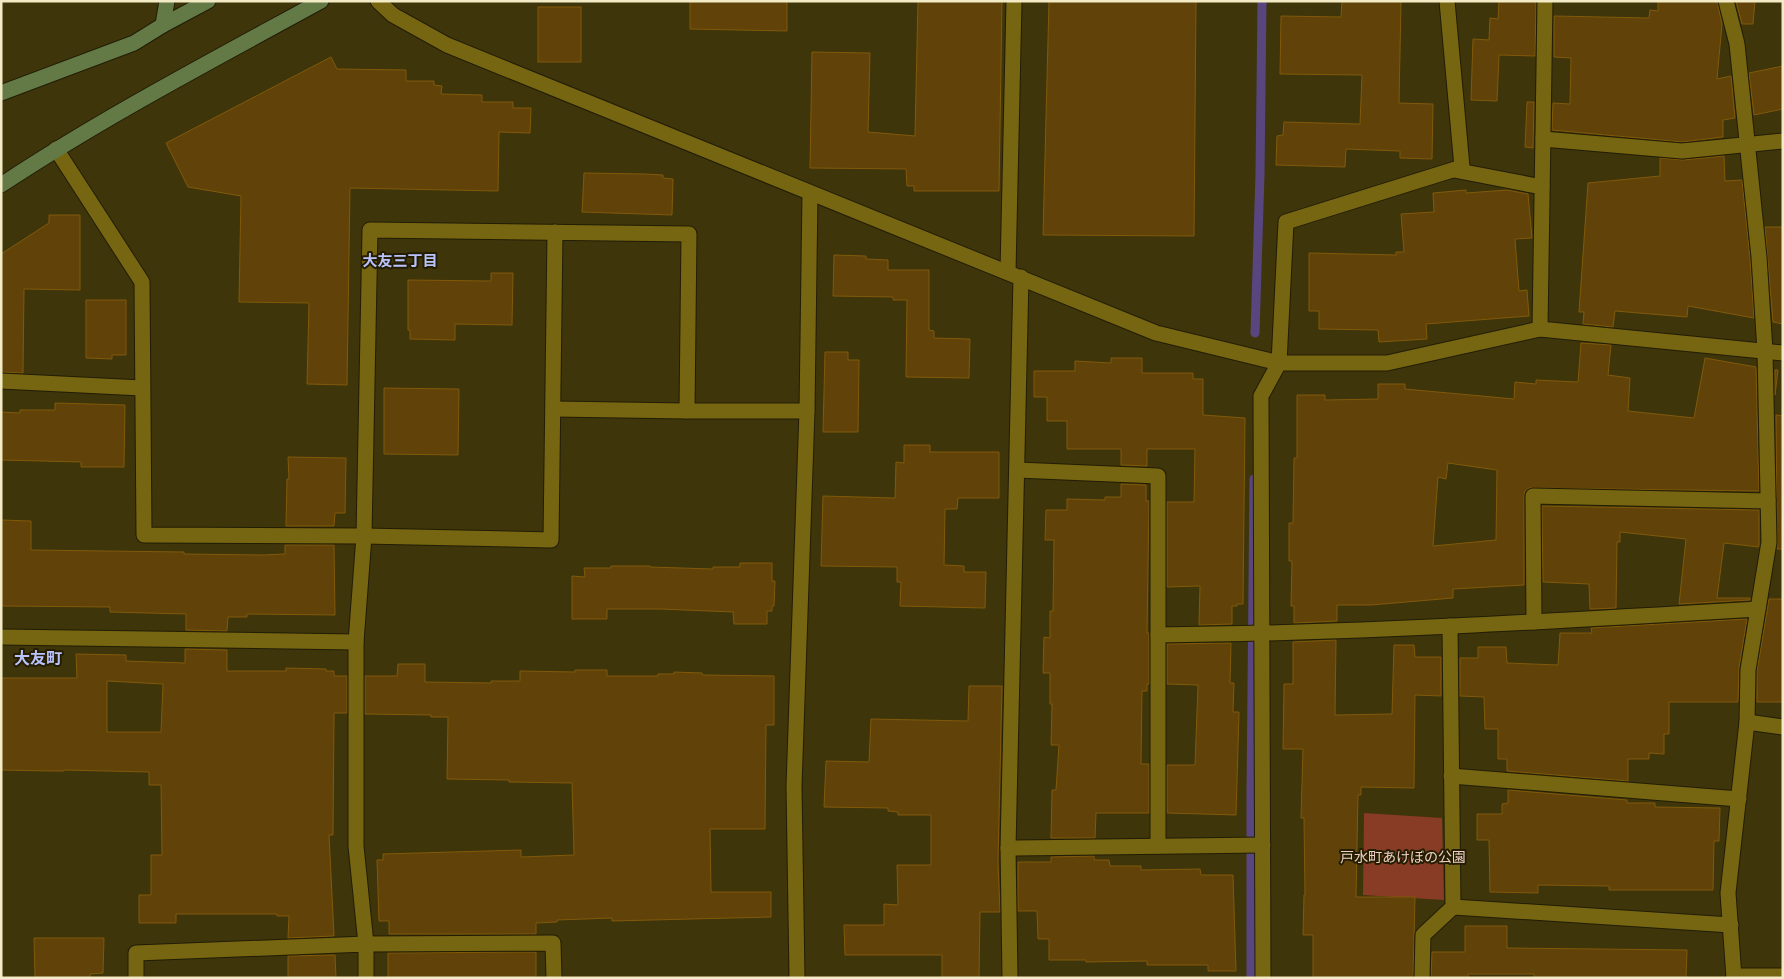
<svg xmlns="http://www.w3.org/2000/svg" width="1784" height="979" font-family="'Work Sans','Noto Sans JP',sans-serif">
<style>
.green{fill:#883b25}
.lines{fill:none;stroke-linecap:round;stroke-linejoin:round}
.stream{stroke:#59467f;stroke-width:9}
.building{fill:#61430a;stroke:#81590a;fill-rule:evenodd}
.street-casing{stroke:#221d05;stroke-width:17}
.secondary-casing{stroke:#221d05;stroke-width:17}
.street{stroke:#761;stroke-width:15}
.secondary{stroke:#637946;stroke-width:15}
.labels{text-anchor:middle;stroke-width:4;stroke-linejoin:round;paint-order:stroke}
.park-label{font-size:14px;fill:#eed0c7;stroke:#241d00}
.neighbourhood-label{font-size:15px;font-weight:bold;fill:#b9c3fb;stroke:#241d00}
.quarter-label{font-size:16px;font-weight:bold;fill:#b9c3fb;stroke:#241d00}
</style>
<rect width="100%" height="100%" fill="#3e350b"/>
<polygon class="green" points="1364,813 1442,818 1444,900 1363,895"/>
<g class="lines">
<g class="stream">
<polyline points="1255,333 1260,174 1262,1"/>
<polyline points="1251,978 1251,794 1254,479"/>
</g>
</g>
<g class="building">
<polygon points="690,1 787,1 787,31 690,29"/>
<polygon points="918,1 1002,1 999,191 914,191 914,186 907,186 906,169 810,168 812,52 870,53 868,132 915,136"/>
<polygon points="1049,1 1196,1 1194,236 1043,235"/>
<polygon points="1342,1 1401,1 1399,103 1433,104 1432,159 1400,158 1400,151 1346,149 1345,167 1276,165 1277,136 1283,135 1284,122 1360,124 1362,75 1280,74 1281,16 1341,17"/>
<polygon points="1499,1 1536,1 1535,56 1499,55 1497,101 1471,100 1473,39 1489,40 1490,18 1498,19"/>
<polygon points="1658,1 1717,1 1722,24 1717,79 1731,76 1735,118 1723,120 1723,137 1682,142 1552,130 1553,103 1570,104 1571,58 1554,57 1554,16 1649,18 1650,10 1658,11"/>
<polygon points="1736,1 1755,1 1753,24 1742,24"/>
<rect x="538" y="7" width="43" height="55"/>
<polygon points="331,57 337,69 406,70 406,81 434,81 434,85 442,86 441,94 482,95 482,102 513,102 513,108 531,108 530,133 499,132 498,191 350,188 347,385 307,384 309,303 239,302 241,196 188,187 166,143"/>
<polygon points="1783,66 1783,109 1754,115 1749,73"/>
<polygon points="1527,102 1534,102 1533,148 1525,147"/>
<polygon points="1724,156 1725,181 1742,180 1750,258 1754,318 1688,306 1687,317 1615,311 1613,327 1583,324 1584,312 1579,312 1588,183 1660,176 1660,158 1683,160"/>
<polygon points="584,173 644,174 663,175 663,178 673,179 672,215 582,212"/>
<polygon points="1466,190 1466,193 1507,190 1528,194 1532,238 1515,239 1519,291 1527,290 1529,316 1426,324 1427,339 1379,342 1378,330 1319,329 1319,311 1309,311 1309,253 1396,255 1396,252 1404,252 1401,214 1434,212 1433,193"/>
<polygon points="49,215 80,215 80,290 24,289 23,373 1,372 1,254 49,223"/>
<polygon points="1765,227 1783,227 1783,324 1773,322"/>
<polygon points="834,255 866,256 866,259 888,260 888,270 929,270 929,330 934,331 934,338 970,339 969,378 906,377 907,300 893,300 893,297 833,296"/>
<polygon points="491,273 513,273 512,325 455,324 455,340 410,339 410,330 408,330 408,280 491,281"/>
<polygon points="86,300 126,300 126,355 112,355 112,359 86,358"/>
<path d="M1581 343 1611 345 1608 375 1630 378 1628 411 1694 418 1705 358 1756 367 1759 491 1529 488 1525 491 1524 496V585L1453 589V598L1371 605H1337V621L1294 623V606H1291L1292 561H1289V523H1293L1294 458H1297V395H1325V400L1378 399V384H1405V389L1514 399 1515 382 1536 384V380L1578 382ZM1448 463 1497 470 1496 540 1433 546 1438 477 1446 479Z"/>
<polygon points="825,352 848,352 848,360 859,360 858,432 823,432"/>
<polygon points="1111,358 1142,358 1142,373 1193,373 1193,379 1203,379 1203,415 1245,418 1243,604 1237,604 1237,606 1232,606 1232,624 1199,625 1200,586 1167,587 1167,502 1194,502 1195,449 1147,449 1147,466 1121,465 1121,449 1067,449 1067,421 1047,421 1047,397 1034,397 1034,371 1075,371 1075,361 1111,363"/>
<polygon points="1775,370 1778,370 1775,395"/>
<polygon points="384,388 459,389 458,455 384,454"/>
<polygon points="55,403 125,405 124,467 81,467 81,462 1,460 1,412 20,413 20,410 55,410"/>
<polygon points="1776,415 1783,416 1783,549 1777,549"/>
<polygon points="904,445 930,445 930,452 999,452 999,498 958,498 957,509 945,509 944,565 964,566 964,572 986,572 985,608 900,606 901,582 897,582 897,567 821,566 823,496 895,498 896,462 904,463"/>
<polygon points="288,457 346,458 345,513 335,513 334,526 286,526 287,479 289,479"/>
<polygon points="1121,484 1146,485 1146,501 1149,501 1147,633 1149,633 1149,684 1147,684 1147,691 1142,691 1141,764 1149,764 1149,813 1096,813 1095,838 1051,838 1052,790 1056,790 1059,745 1051,745 1052,704 1050,704 1050,673 1043,673 1044,637 1050,638 1050,611 1053,611 1054,540 1045,540 1046,510 1067,510 1067,499 1105,500 1105,497 1121,497"/>
<polygon points="1542,506 1759,510 1759,547 1724,543 1717,598 1750,598 1750,600 1679,604 1686,539 1620,532 1620,542 1617,542 1616,608 1590,609 1589,584 1543,582"/>
<polygon points="1,520 31,521 31,550 184,552 184,554 263,555 285,554 285,545 334,545 335,615 247,614 247,617 228,617 227,631 186,630 186,614 110,612 110,607 1,606"/>
<polygon points="740,563 772,563 772,581 775,581 774,606 772,606 772,611 767,611 767,624 734,624 733,612 660,609 607,609 607,619 572,619 572,576 585,577 584,568 611,568 611,566 650,566 650,567 713,569 713,567 740,567"/>
<polygon points="1769,599 1783,599 1783,702 1757,702 1757,671"/>
<polygon points="1747,619 1739,668 1738,702 1669,702 1669,734 1664,734 1664,754 1649,753 1649,759 1628,759 1628,781 1507,771 1507,759 1498,759 1498,729 1485,729 1484,697 1460,696 1460,658 1478,658 1478,647 1506,647 1507,663 1558,665 1560,633 1592,633 1591,628"/>
<polygon points="1336,640 1335,715 1392,714 1394,645 1414,645 1415,657 1441,657 1441,696 1415,695 1414,788 1361,787 1361,795 1358,795 1356,897 1415,897 1413,978 1313,978 1313,935 1303,935 1304,895 1305,895 1304,818 1301,818 1303,749 1283,749 1284,684 1293,684 1293,642"/>
<polygon points="1231,643 1230,683 1234,683 1233,712 1239,712 1236,815 1167,813 1167,765 1195,765 1198,685 1167,684 1167,644"/>
<path d="M185 649 227 650V671H286V668L326 669V671H334V676H347V713H334V718L333 835H329L334 936 288 938 289 916H277V914H176V923H139V895H151V855H162L161 785H149V772L64 770V771H52L1 770V678H77L76 654 126 655V661L185 663ZM107 681 163 684 161 732H107Z"/>
<polygon points="398,664 425,664 425,682 491,683 491,681 520,681 520,671 575,672 575,670 607,670 607,676 658,676 658,674 674,674 674,672 702,673 702,675 774,676 774,725 766,725 765,829 710,829 711,892 771,892 771,917 612,921 612,918 557,920 557,922 536,923 536,934 389,934 389,921 379,921 377,860 383,860 383,854 521,850 521,857 574,855 572,783 509,782 509,780 447,779 448,717 431,717 431,715 365,714 365,676 397,676"/>
<polygon points="969,686 1002,686 998,862 1000,912 980,912 979,978 942,978 942,955 845,955 844,925 884,925 884,904 898,905 897,865 931,865 931,815 898,815 898,812 888,811 888,808 824,807 826,761 869,762 871,719 968,721"/>
<polygon points="1508,790 1627,800 1627,803 1655,803 1655,807 1720,808 1719,841 1714,841 1713,890 1609,890 1609,886 1538,885 1538,893 1490,892 1489,840 1477,840 1477,814 1502,814 1502,804 1508,803"/>
<polygon points="1094,856 1094,860 1109,860 1110,866 1141,866 1141,870 1200,869 1201,875 1233,875 1236,971 1208,971 1208,965 1147,965 1147,961 1086,962 1086,960 1049,960 1049,939 1038,939 1037,911 1018,911 1018,862 1051,862 1051,857"/>
<polygon points="1465,926 1507,926 1507,948 1687,950 1686,978 1534,978 1534,974 1468,974 1468,978 1431,978 1432,952 1465,952"/>
<polygon points="34,938 104,938 103,973 90,974 90,978 35,978"/>
<polygon points="536,952 536,978 388,978 388,953"/>
<polygon points="335,955 336,978 288,978 288,956"/>
</g>
<g class="lines">
<g class="street-casing">
<g id="street">
<polyline points="378,1 393,15 447,45 1156,333 1279,363 1387,363 1540,329 1783,353"/>
<polyline points="1726,1 1737,44 1759,257 1765,351 1769,542 1748,670 1747,722 1728,893 1734,978"/>
<polyline points="1543,139 1682,151 1783,141"/>
<polyline points="56,149 142,282 144,535 364,536 551,540 555,232"/>
<polyline points="1454,170 1542,187"/>
<polyline points="1008,272 1014,1"/>
<polyline points="1540,329 1545,1"/>
<polyline points="1,381 142,388"/>
<polyline points="554,409 687,411 807,411"/>
<polyline points="1017,470 1158,476 1158,846"/>
<polyline points="1534,622 1533,496 1768,501"/>
<path d="M1158 635C1358 633 1558 621 1758 609"/>
<polyline points="1,637 356,642 356,846 366,944 553,943 554,978"/>
<polyline points="356,642 364,536 370,230 689,234 687,411"/>
<polyline points="1747,722 1783,727"/>
<polyline points="1451,776 1739,799"/>
<polyline points="1008,848 1263,845"/>
<polyline points="1453,907 1731,925"/>
<polyline points="1734,976 1783,976"/>
<polyline points="136,978 136,953 366,944 366,978"/>
<polyline points="797,978 794,786 807,411 810,193"/>
<polyline points="1010,978 1008,848 1021,277"/>
<polyline points="1263,978 1261,396 1279,363 1286,222 1462,167 1447,1"/>
<polyline points="1422,978 1423,935 1453,907 1450,626"/>
</g>
</g>
<g class="secondary-casing">
<g id="secondary">
<polyline points="163,25 167,1"/>
<polyline points="1,93 134,43 163,25 208,1"/>
<path d="M1 185C104 117 213 60 321 1"/>
</g>
</g>
<use href="#street" class="street"/>
<use href="#secondary" class="secondary"/>
</g>
<g class="labels">
<g class="park-label">
<text x="1403" y="862">戸水町あけぼの公園</text>
</g>
<g class="neighbourhood-label">
<text x="400" y="266">大友三丁目</text>
</g>
<g class="quarter-label">
<text x="38" y="664">大友町</text>
</g>
</g>
<rect width="1784" height="979" fill="none" stroke="#f3ebc5" stroke-width="5"/>
</svg>
